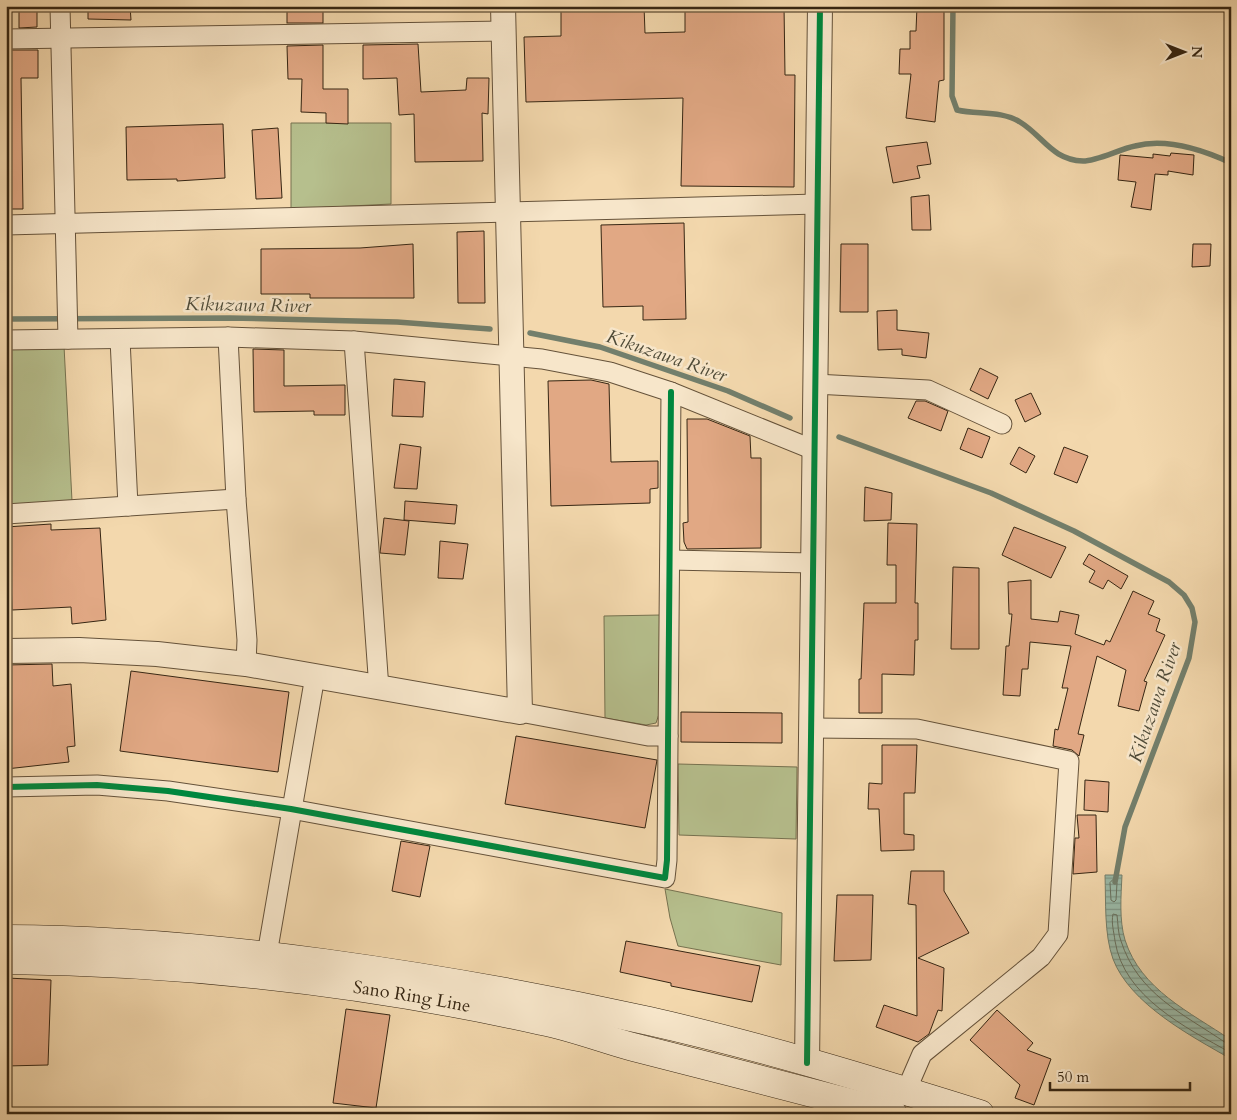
<svg xmlns="http://www.w3.org/2000/svg" width="1237" height="1120" font-family="Cardo,serif">
<style>
.green{fill:#b6bf8d;stroke:#767250}
.water{fill:url(#water-rules);stroke:#737f6c}
.lines{fill:none;stroke-linecap:round;stroke-linejoin:round}
.shore{stroke:#68705e;stroke-width:1}
.stream{stroke:#737f6c;stroke-width:5.5}
.building{fill:#e1a884;stroke:#362613}
.minor-casing{stroke:#65523a;stroke-width:21}
.tertiary-casing{stroke:#65523a;stroke-width:26}
.secondary-casing{stroke:#362613;stroke-width:29}
.minor{stroke:#f7e6ca;stroke-width:19}
.tertiary{stroke:#f7e6ca;stroke-width:24}
.secondary{stroke:#f7e6ca;stroke-width:28}
.cycleway-casing{stroke:#f7e6ca;stroke-width:9}
.cycleway{stroke:#00873e;stroke-width:6}
.labels{text-anchor:middle;stroke-width:5;stroke-linejoin:round;paint-order:stroke}
.street-label{font-size:18px;fill:#362613;stroke:#f7e6ca}
.water-label{font-size:19px;font-style:italic;fill:#4f4b38;stroke:#f7e6ca}
</style>
<defs>
<pattern id="water-rules" width="6" height="5" patternUnits="userSpaceOnUse" patternTransform="scale(1.25)"><rect width="6" height="5" fill="#9bbaa8"/><path d="M0 2.5h6" fill="none" stroke="#7f9788"/></pattern>
</defs>
<rect width="100%" height="100%" fill="#f3d8ad"/>
<filter id="stains"><feTurbulence type="fractalNoise" baseFrequency=".004" numOctaves="4"/><feColorMatrix values="0 0 0 0 .2 0 0 0 0 .09 0 0 0 0 .02 0 0 0 .5 -.17"/></filter>
<radialGradient id="worn" r=".72"><stop offset=".6" stop-color="#630" stop-opacity="0"/><stop offset="1" stop-color="#630" stop-opacity=".3"/></radialGradient>
<g class="green">
<polygon points="291,123 391,123 391,204 291,209"/>
<polygon points="64,346 72,501 6,506 6,348"/>
<polygon points="661,615 659,714 656,723 646,725 605,718 604,616"/>
<polygon points="678,764 797,767 796,839 679,835"/>
<polygon points="665,889 782,913 781,965 678,946 670,918"/>
</g>
<path class="water" d="M1105 875H1122C1121 896 1119 920 1125 940 1141 990 1190 1012 1231 1040V1059C1191 1036 1130 1004 1113 959 1104 934 1106 902 1105 875Z"/>
<g class="lines">
<g class="shore">
<polygon points="1113,880 1117,883 1116,900 1114,902 1111,900 1110,883"/>
<path d="M1231 1044 1226 1043C1182 1013 1138 994 1121 941 1118 934 1118 923 1117 915L1113 914C1111 923 1114 932 1115 941 1124 997 1185 1027 1231 1053"/>
</g>
<g class="stream">
<path d="M953 6 952 96 957 110C978 115 1000 110 1020 122 1043 136 1052 160 1083 161 1097 161 1120 149 1135 146 1166 138 1203 150 1231 163"/>
<polyline points="6,319 230,318 397,322 490,329"/>
<polyline points="530,333 600,347 728,391 790,418"/>
<polyline points="839,437 991,493 1074,531 1169,582 1184,595 1192,608 1195,622 1189,658 1125,827 1115,882"/>
</g>
</g>
<g class="building">
<polygon points="19,6 37,6 37,27 19,28"/>
<polygon points="88,6 130,6 131,20 88,19"/>
<rect x="287" y="6" width="36" height="17"/>
<polygon points="561,6 644,6 645,33 685,32 685,6 784,6 785,75 795,75 794,187 681,186 683,98 526,102 524,37 561,36"/>
<polygon points="917,6 944,7 944,80 939,81 935,122 906,118 911,74 899,74 900,49 910,49 910,31 916,31"/>
<polygon points="418,44 421,92 466,90 467,78 489,78 488,114 482,113 483,161 415,162 414,114 399,115 397,78 363,79 363,45"/>
<polygon points="323,45 323,89 348,89 348,124 326,123 326,113 301,112 302,79 288,79 287,46"/>
<polygon points="6,50 38,50 38,78 21,78 23,209 6,209"/>
<polygon points="223,124 225,178 177,181 177,179 127,180 126,127"/>
<polygon points="278,128 282,198 256,199 252,130"/>
<polygon points="927,142 931,164 917,166 920,178 893,183 886,147"/>
<polygon points="1171,153 1194,155 1193,175 1168,171 1168,175 1155,174 1151,210 1131,207 1136,182 1118,180 1120,155 1153,158 1153,154 1170,156"/>
<polygon points="929,195 931,230 912,230 911,197"/>
<polygon points="684,223 686,319 643,320 643,306 603,307 601,225"/>
<polygon points="484,231 485,303 458,303 457,232"/>
<polygon points="413,244 414,298 310,298 310,294 261,294 261,249 360,248"/>
<polygon points="841,244 868,244 868,312 840,312"/>
<polygon points="1193,244 1211,244 1210,266 1192,267"/>
<polygon points="897,310 897,330 929,333 926,358 902,355 902,349 878,350 877,311"/>
<polygon points="253,349 284,350 284,386 345,385 345,415 314,415 314,411 254,412"/>
<polygon points="980,368 998,377 988,399 970,390"/>
<polygon points="394,379 425,382 423,417 392,416"/>
<polygon points="591,380 609,384 611,462 658,461 658,488 650,489 650,503 551,506 548,381"/>
<polygon points="1031,393 1041,414 1025,422 1015,400"/>
<polygon points="916,401 925,401 948,411 941,431 908,418"/>
<polygon points="687,419 707,419 750,436 751,458 761,458 761,548 687,549 684,542 683,523 688,522"/>
<polygon points="968,428 990,437 982,458 960,449"/>
<polygon points="400,444 421,447 417,489 394,488"/>
<polygon points="1019,447 1035,456 1026,473 1010,464"/>
<polygon points="1064,447 1088,456 1077,483 1054,474"/>
<polygon points="865,487 892,493 891,520 864,521"/>
<polygon points="405,501 457,505 455,524 404,520"/>
<polygon points="384,518 409,521 405,555 380,553"/>
<polygon points="888,523 917,524 915,603 918,603 918,640 915,640 914,675 882,674 882,713 859,713 859,679 861,679 864,603 896,603 896,565 887,565"/>
<polygon points="51,524 51,530 100,528 106,620 72,624 71,607 12,610 11,576 6,576 6,527"/>
<polygon points="1014,527 1066,547 1051,578 1002,555"/>
<polygon points="440,541 468,544 463,579 438,578"/>
<polygon points="1089,554 1128,576 1121,589 1108,580 1103,589 1089,582 1095,571 1083,564"/>
<polygon points="953,567 979,568 979,649 951,649"/>
<polygon points="1031,580 1031,619 1058,622 1060,611 1079,615 1075,634 1104,645 1106,640 1110,642 1133,591 1154,601 1148,614 1160,619 1156,631 1165,635 1144,681 1147,682 1139,711 1118,706 1126,670 1097,656 1078,734 1084,735 1079,756 1072,750 1053,746 1055,729 1058,730 1068,688 1062,688 1071,646 1030,642 1028,669 1022,669 1020,696 1003,695 1006,646 1009,646 1012,614 1009,614 1008,582"/>
<polygon points="52,664 53,686 71,684 75,746 67,747 69,762 6,769 6,665"/>
<polygon points="131,671 289,692 278,772 120,751"/>
<polygon points="681,712 782,713 782,743 681,742"/>
<polygon points="516,736 657,760 645,828 505,804"/>
<polygon points="882,745 917,745 915,793 904,793 904,834 914,835 914,850 881,851 879,809 868,809 869,783 882,784"/>
<polygon points="1085,780 1109,782 1108,812 1084,810"/>
<polygon points="1077,815 1096,815 1097,872 1073,874 1075,838 1079,838"/>
<polygon points="401,841 430,846 420,897 392,891"/>
<polygon points="911,871 944,871 944,891 969,933 918,958 944,968 942,1011 938,1010 929,1034 918,1042 876,1027 884,1005 917,1016 916,905 908,904"/>
<polygon points="837,895 873,895 871,960 834,961"/>
<polygon points="626,941 760,966 752,1002 671,986 671,983 620,972"/>
<polygon points="6,978 51,980 48,1065 6,1066"/>
<polygon points="346,1009 390,1015 376,1108 333,1103"/>
<polygon points="997,1010 1033,1043 1027,1050 1051,1059 1034,1105 1015,1098 1020,1085 970,1040"/>
</g>
<g class="lines">
<g class="minor-casing">
<g id="minor">
<polyline points="60,6 68,339"/>
<polyline points="6,39 504,31"/>
<polyline points="6,225 817,204"/>
<polyline points="228,337 236,499 247,640 246,664"/>
<polyline points="120,339 128,506"/>
<polyline points="6,340 228,337 354,341 542,359 610,372 671,392 814,450"/>
<polyline points="354,341 379,689"/>
<polyline points="815,384 928,390 1002,424"/>
<polyline points="6,514 236,499"/>
<polyline points="670,560 813,563"/>
<polyline points="520,712 648,736 668,736"/>
<polyline points="811,728 917,729 1069,761 1058,934 1041,957 922,1054 906,1091"/>
<polyline points="6,787 97,785 168,791 291,809 665,878 667,860 671,392"/>
<polyline points="265,966 315,676"/>
</g>
</g>
<g class="tertiary-casing">
<g id="tertiary">
<polyline points="6,651 79,650 157,654 246,664 520,712 503,6"/>
<polyline points="807,1063 820,6"/>
</g>
</g>
<g class="secondary-casing">
<g id="secondary">
<path d="M6 939C113 939 219 949 324 963 433 978 541 997 649 1021 760 1046 871 1080 980 1114"/>
<path id="s1" d="M6 960C185 962 367 982 542 1021 573 1027 603 1039 633 1047 720 1069 806 1091 893 1114"/>
</g>
</g>
<use href="#minor" class="minor"/>
<use href="#tertiary" class="tertiary"/>
<use href="#secondary" class="secondary"/>
<g class="cycleway-casing">
<g id="cycleway">
<polyline points="6,787 97,785 168,791 291,809 665,878 667,860 671,392"/>
<polyline points="807,1063 820,6"/>
</g>
</g>
<use href="#cycleway" class="cycleway"/>
</g>
<g class="labels">
<g class="street-label">
<text dy="6" stroke="none"><textPath href="#s1" startOffset="408">Sano Ring Line</textPath></text>
</g>
<g class="water-label">
<text transform="translate(248 304) rotate(1)" y="7">Kikuzawa River</text>
<text transform="translate(667 355) rotate(19)" y="7">Kikuzawa River</text>
<text transform="translate(1154 702) rotate(-71)" y="7">Kikuzawa River</text>
</g>
</g>
<rect width="1237" height="1120" fill="none" stroke="#f3d8ad" stroke-width="25"/>
<rect x="8" y="8" width="1222" height="1105" fill="none" stroke="#362613" stroke-width="2.5"/>
<rect x="12" y="12" width="1212" height="1095" fill="none" stroke="#362613"/>
<g transform="translate(1184 52) rotate(90)" stroke="#f7e6ca" stroke-width="4" paint-order="stroke">
<path d="M0-4L9 19L0 12L-9 19Z" fill="#362613"/>
<text y="-8" font-size="14" font-weight="bold" text-anchor="middle" fill="#362613">N</text>
</g>
<path d="M1050 1082v8h140v-8" fill="none" stroke="#362613" stroke-width="2.5"/>
<text x="1057" y="1082" font-size="15" fill="#362613" stroke="#f7e6ca" stroke-width="4" paint-order="stroke">50 m</text>
<rect width="100%" height="100%" filter="url(#stains)"/>
<rect width="100%" height="100%" fill="url(#worn)"/>
</svg>
